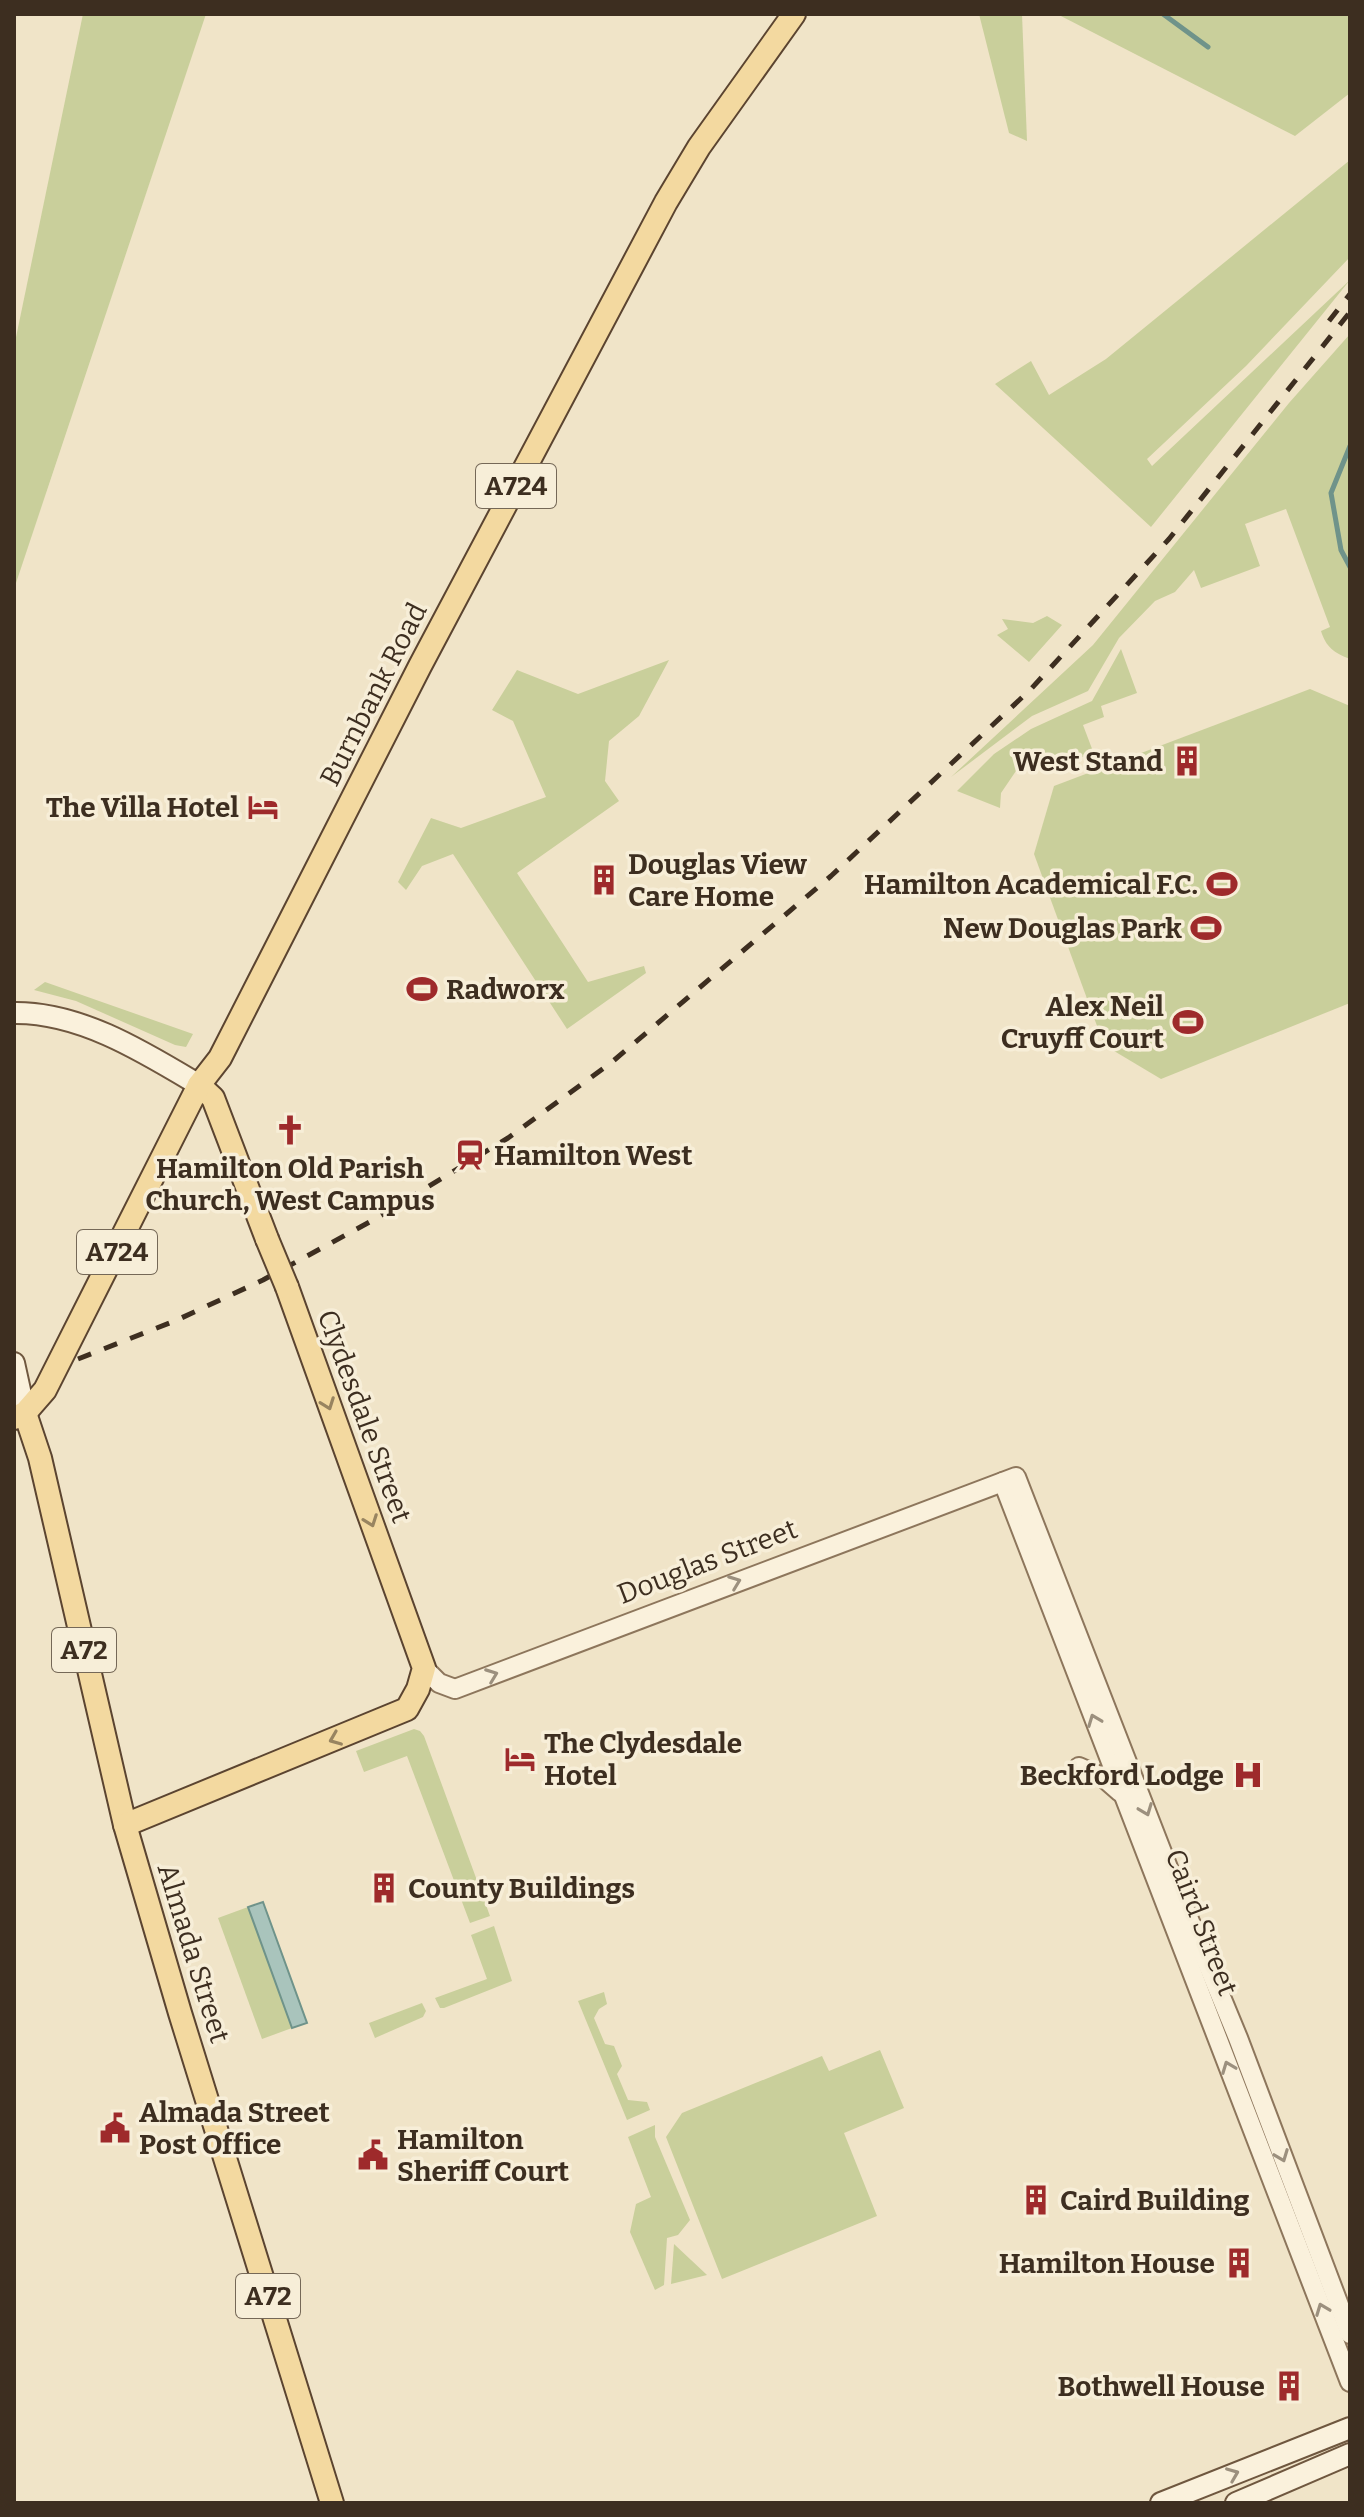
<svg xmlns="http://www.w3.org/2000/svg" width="1364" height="2517" font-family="Bitter,serif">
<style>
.green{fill:#c9cf9b}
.water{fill:#a9c4bc;stroke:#6f938a;stroke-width:2}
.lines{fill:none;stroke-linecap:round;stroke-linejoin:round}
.stream{stroke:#6f938a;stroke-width:5}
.tertiary-casing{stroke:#8d765c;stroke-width:22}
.secondary-casing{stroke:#6f573f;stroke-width:24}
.primary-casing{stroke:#5b4430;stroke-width:26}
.tertiary{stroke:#faf1dc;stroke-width:18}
.secondary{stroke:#faf1dc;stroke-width:20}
.primary{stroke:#f3d9a0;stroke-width:22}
.rail{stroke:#3d2e20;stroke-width:5;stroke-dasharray:14 14;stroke-linecap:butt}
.primary-bridge-casing{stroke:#5b4430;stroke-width:26;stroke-linecap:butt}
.primary-bridge{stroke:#f3d9a0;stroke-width:22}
.oneway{stroke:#988460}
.oneway2{stroke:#9c907e}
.labels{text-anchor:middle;stroke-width:7;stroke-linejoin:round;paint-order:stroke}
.shield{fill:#f7eed8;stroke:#756857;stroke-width:2}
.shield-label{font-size:26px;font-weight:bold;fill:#3d2e20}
.street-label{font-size:28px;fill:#3d2e20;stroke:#f7eed8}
.poi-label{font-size:28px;font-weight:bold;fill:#3d2e20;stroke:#f7eed8;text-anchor:end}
</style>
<rect width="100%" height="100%" fill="#f0e4c8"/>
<g class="green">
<polygon points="83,14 206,14 14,589 14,347"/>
<polygon points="979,14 1022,14 1027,141 1009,133"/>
<polygon points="1057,14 1350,14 1350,93 1295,136"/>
<polygon points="1350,160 1350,257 1246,366 1147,459 1152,466 1350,280 1151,527 995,384 1031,361 1049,395 1106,359"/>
<path d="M1350 334V659C1334 653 1326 647 1321 631L1330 627 1286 509 1245 524 1260 566 1201 588 1194 570 1175 592 1155 601 1119 638 1088 691 1032 716 951 777 1093 645 1289 403Z"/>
<polygon points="1047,616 1062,625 1029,662 997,635 1008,629 1002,619 1033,623"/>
<polygon points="1121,649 1137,693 1101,706 1104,717 1083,725 1094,754 1063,762 1040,760 1022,762 1001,793 1000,808 957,791 994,754 1031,729 1092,701"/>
<polygon points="669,660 639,716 609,741 605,781 619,801 517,873 588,982 644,966 646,973 567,1029 453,854 422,866 406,890 398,882 431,818 461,828 546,797 513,721 492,710 517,670 578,694"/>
<polygon points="1310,689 1350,706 1350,1003 1161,1079 1104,1045 1034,854 1054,786"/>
<polygon points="45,982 193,1034 186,1047 175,1045 76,1001 34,990"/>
<polygon points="414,1729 420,1731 424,1736 490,1916 470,1923 407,1756 364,1772 356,1751"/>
<polygon points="248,1907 292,2028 262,2039 218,1918"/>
<polygon points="494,1926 512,1981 444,2008 440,2008 435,1998 487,1979 471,1935"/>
<polygon points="604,1992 607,2004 599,2009 594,2018 605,2044 614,2046 622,2066 617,2074 628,2100 647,2102 650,2110 627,2120 578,2001"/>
<polygon points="422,2003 426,2011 423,2017 375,2038 369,2023"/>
<polygon points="880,2050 904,2108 844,2133 877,2216 722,2279 666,2137 682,2113 822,2056 829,2071"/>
<polygon points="655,2125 655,2137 690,2220 678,2235 667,2238 664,2285 655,2290 630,2232 636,2204 651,2197 628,2137"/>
<polygon points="674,2244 707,2275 671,2284"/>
</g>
<polygon class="water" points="263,1902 307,2023 292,2028 248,1907"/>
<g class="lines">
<g class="stream">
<polyline points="1163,14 1208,47"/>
<polyline points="1350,446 1331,493 1341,550 1350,567"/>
</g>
<g class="tertiary-casing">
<g id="tertiary">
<polyline points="1003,1482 1350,2382"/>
<polyline points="424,1668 439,1683 455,1689 1016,1477 1174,1883 1238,2038 1350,2334"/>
<polyline points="1079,1767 1104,1778 1120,1792"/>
</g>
</g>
<g class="secondary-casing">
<g id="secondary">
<path d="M14 1013C80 1012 144 1052 199 1085"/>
<polyline points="14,1363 25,1413"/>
<polyline points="1161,2503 1350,2428"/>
<polyline points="1236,2503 1350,2454"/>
</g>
</g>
<g class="primary-casing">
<g id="primary">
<polyline points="199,1085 213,1098 267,1239"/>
<polyline points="25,1413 40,1458 125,1825 180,2013 332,2503"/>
<polyline points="14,1418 25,1413 45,1390 199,1085 220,1058 420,666 666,202 699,147 794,14"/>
<polyline points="125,1825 407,1709 418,1689 424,1668 287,1287"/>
</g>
</g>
<use href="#tertiary" class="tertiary"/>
<use href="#secondary" class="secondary"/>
<use href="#primary" class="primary"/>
<g class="rail">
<polyline points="1329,321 1350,294"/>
<polyline points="78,1359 177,1320 263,1280 375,1219 508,1138 612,1062 831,876 1030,690 1169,539 1350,312"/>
</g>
<g class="primary-bridge-casing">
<polyline id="primary-bridge" points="267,1239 287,1287"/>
</g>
<use href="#primary-bridge" class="primary-bridge"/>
</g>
<defs><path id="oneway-chevron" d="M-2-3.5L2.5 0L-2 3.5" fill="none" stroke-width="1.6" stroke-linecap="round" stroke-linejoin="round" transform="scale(2)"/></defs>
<g class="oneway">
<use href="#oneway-chevron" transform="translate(328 1404) rotate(70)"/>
<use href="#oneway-chevron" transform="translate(371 1521) rotate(70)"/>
<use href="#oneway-chevron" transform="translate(335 1739) rotate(158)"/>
</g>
<g class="oneway2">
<use href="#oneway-chevron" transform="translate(735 1582) rotate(-21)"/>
<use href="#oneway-chevron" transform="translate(492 1675) rotate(-21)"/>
<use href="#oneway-chevron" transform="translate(1094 1720) rotate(-111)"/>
<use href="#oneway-chevron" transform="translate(1146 1810) rotate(69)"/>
<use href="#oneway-chevron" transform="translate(1228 2067) rotate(-111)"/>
<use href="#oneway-chevron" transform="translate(1282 2156) rotate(69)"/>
<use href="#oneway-chevron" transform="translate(1322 2309) rotate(-111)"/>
<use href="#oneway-chevron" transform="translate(1233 2474) rotate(-22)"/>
</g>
<defs>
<g id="building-bare" transform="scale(2.4)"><path d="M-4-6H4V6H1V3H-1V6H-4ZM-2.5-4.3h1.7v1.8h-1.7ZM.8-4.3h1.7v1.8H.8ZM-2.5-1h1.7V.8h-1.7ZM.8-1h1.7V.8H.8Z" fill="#9e2a2b" stroke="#f7eed8" stroke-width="2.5" paint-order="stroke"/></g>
<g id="hotel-bare" transform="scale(2.4)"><path d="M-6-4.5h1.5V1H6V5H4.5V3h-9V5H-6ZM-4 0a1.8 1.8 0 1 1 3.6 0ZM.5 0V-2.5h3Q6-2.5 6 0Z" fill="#9e2a2b" stroke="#f7eed8" stroke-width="2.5" paint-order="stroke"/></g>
<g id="stadium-bare" transform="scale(2.4)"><path d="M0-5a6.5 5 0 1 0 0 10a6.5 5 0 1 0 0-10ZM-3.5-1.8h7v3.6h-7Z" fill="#9e2a2b" stroke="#f7eed8" stroke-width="2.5" paint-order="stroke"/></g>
<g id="church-bare" transform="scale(2.4)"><path d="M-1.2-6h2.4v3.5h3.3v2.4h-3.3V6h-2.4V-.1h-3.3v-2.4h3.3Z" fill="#9e2a2b" stroke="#f7eed8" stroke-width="2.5" paint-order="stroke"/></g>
<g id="station-bare" transform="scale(2.4)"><path d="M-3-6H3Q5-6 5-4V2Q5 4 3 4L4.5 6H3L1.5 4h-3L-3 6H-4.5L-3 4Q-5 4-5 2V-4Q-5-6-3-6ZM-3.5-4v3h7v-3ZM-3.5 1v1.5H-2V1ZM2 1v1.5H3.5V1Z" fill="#9e2a2b" stroke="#f7eed8" stroke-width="2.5" paint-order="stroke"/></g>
<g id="hospital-bare" transform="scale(2.4)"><path d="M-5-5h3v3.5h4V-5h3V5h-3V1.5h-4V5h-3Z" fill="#9e2a2b" stroke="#f7eed8" stroke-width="2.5" paint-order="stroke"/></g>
<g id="civic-bare" transform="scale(2.4)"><path d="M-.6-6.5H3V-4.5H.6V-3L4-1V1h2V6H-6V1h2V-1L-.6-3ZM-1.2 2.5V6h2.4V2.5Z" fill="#9e2a2b" stroke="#f7eed8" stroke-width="2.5" paint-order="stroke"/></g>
</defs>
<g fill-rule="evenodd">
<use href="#building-bare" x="1187" y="761"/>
<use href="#hotel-bare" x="263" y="807"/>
<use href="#building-bare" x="604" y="880"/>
<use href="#stadium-bare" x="1222" y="884"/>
<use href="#stadium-bare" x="1206" y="928"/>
<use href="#stadium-bare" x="422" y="989"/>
<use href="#stadium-bare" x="1188" y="1022"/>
<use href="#church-bare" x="290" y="1130"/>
<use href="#station-bare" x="470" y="1155"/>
<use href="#hotel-bare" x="520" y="1759"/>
<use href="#hospital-bare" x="1248" y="1775"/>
<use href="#building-bare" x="384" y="1888"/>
<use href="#civic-bare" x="115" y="2128"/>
<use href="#civic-bare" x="373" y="2155"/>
<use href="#building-bare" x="1036" y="2200"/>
<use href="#building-bare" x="1239" y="2263"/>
<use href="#building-bare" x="1289" y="2386"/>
</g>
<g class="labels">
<g class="shield">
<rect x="476" y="464" width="80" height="44" rx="6"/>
<rect x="77" y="1230" width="80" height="44" rx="6"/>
<rect x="52" y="1628" width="64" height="44" rx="6"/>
<rect x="236" y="2274" width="64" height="44" rx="6"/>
</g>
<g class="shield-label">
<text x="516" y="495">A724</text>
<text x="117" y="1261">A724</text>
<text x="84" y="1659">A72</text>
<text x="268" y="2305">A72</text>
</g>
<g class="street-label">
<text transform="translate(373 694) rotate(-63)" y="10">Burnbank Road</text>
<text transform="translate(365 1416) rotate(70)" y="10">Clydesdale Street</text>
<text transform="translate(707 1561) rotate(-21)" y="10">Douglas Street</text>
<text transform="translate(1202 1922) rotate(69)" y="10">Caird Street</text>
<text transform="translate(194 1953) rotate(73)" y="10">Almada Street</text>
</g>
<g class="poi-label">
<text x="1163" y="771">West Stand</text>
<text x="239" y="817">The Villa Hotel</text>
<text x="628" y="874" text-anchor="start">Douglas View<tspan x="628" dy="32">Care Home</tspan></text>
<text x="1198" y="894">Hamilton Academical F.C.</text>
<text x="1182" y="938">New Douglas Park</text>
<text x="446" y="999" text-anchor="start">Radworx</text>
<text x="1164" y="1016">Alex Neil<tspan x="1164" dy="32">Cruyff Court</tspan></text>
<text x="494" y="1165" text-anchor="start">Hamilton West</text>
<text x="290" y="1178" text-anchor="middle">Hamilton Old Parish<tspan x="290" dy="32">Church, West Campus</tspan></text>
<text x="544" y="1753" text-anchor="start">The Clydesdale<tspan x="544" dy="32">Hotel</tspan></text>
<text x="1224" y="1785">Beckford Lodge</text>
<text x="408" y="1898" text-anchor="start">County Buildings</text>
<text x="139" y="2122" text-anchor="start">Almada Street<tspan x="139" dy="32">Post Office</tspan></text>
<text x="397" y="2149" text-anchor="start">Hamilton<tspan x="397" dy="32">Sheriff Court</tspan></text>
<text x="1060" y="2210" text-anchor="start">Caird Building</text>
<text x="1215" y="2273">Hamilton House</text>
<text x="1265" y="2396">Bothwell House</text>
</g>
</g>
<rect width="1364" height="2517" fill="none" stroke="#3d2e20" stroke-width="32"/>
</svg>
